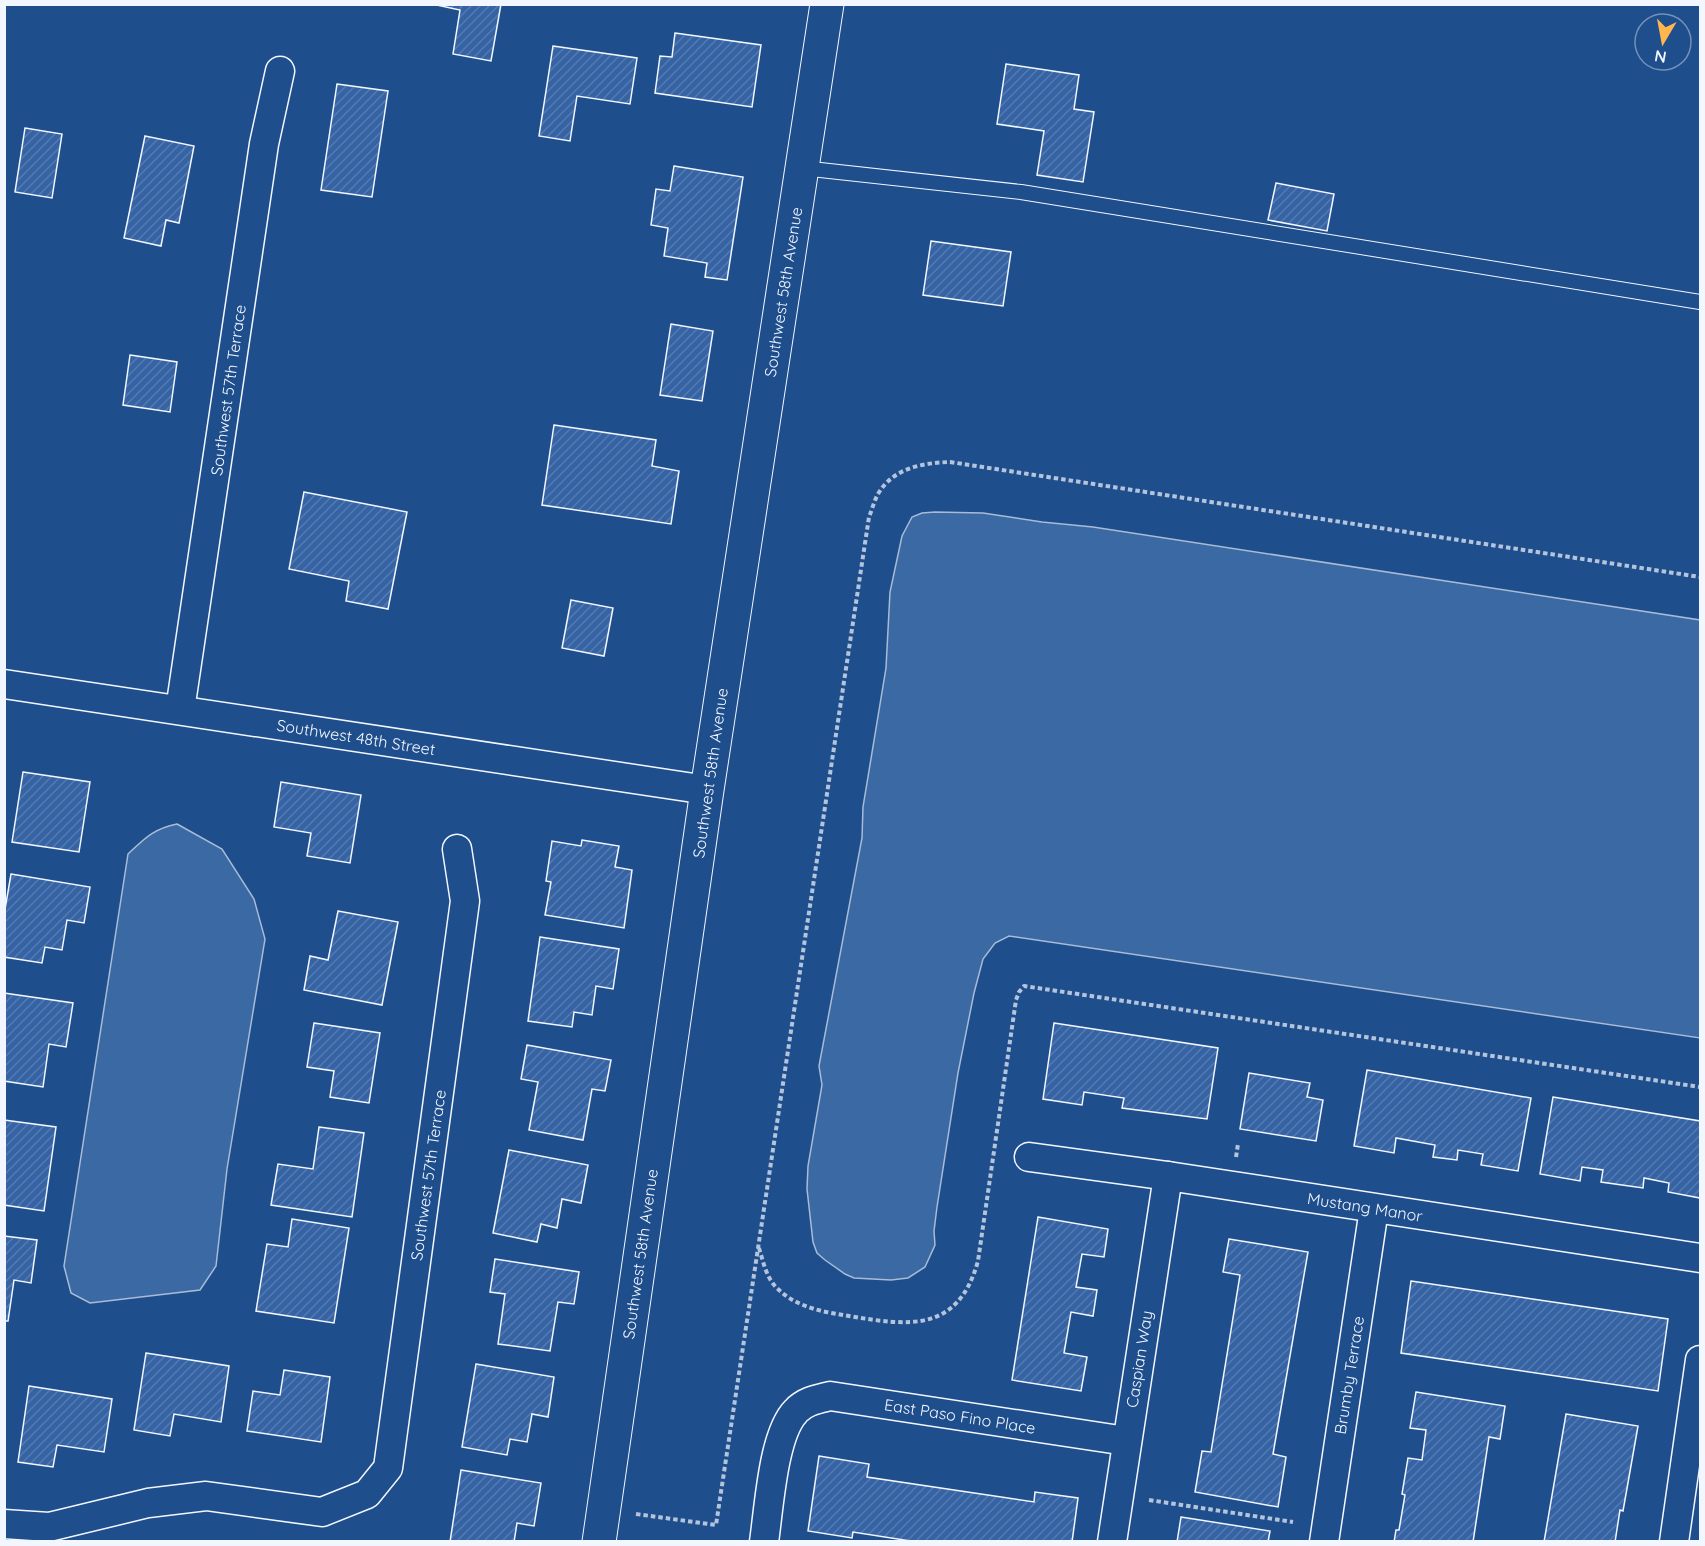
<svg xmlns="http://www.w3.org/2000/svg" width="1705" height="1546" font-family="Quicksand,sans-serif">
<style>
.water{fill:#3b69a3;stroke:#a8bbd7;stroke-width:1.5}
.building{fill:url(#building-hatch);stroke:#f2f6ff;stroke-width:1.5}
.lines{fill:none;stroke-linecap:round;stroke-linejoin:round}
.lane-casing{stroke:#f2f6ff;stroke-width:16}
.street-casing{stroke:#f2f6ff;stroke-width:31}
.secondary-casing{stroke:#f2f6ff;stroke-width:35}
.path{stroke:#b3c4dc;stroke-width:4;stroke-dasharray:4.5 3;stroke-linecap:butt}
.lane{stroke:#1f4e8c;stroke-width:14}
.street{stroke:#1f4e8c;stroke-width:28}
.secondary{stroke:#1f4e8c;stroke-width:33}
.labels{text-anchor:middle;stroke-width:4.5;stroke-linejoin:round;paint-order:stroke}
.street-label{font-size:16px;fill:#f2f6ff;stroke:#1f4e8c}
</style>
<defs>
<pattern id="building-hatch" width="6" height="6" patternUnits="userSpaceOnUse" patternTransform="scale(1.5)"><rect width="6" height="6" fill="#3563a3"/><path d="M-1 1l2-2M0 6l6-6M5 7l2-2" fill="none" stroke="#537ab1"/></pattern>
</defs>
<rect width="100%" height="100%" fill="#1f4e8c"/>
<g class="water">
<polygon points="935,512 983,513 1042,522 1093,527 1700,620 1700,1038 1009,936 995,943 983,959 974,993 958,1073 937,1207 934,1231 935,1245 925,1267 908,1278 891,1280 854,1278 845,1274 825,1260 817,1253 813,1242 807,1189 808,1166 822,1085 819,1066 862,838 863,807 886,668 890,592 902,536 912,517 922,513"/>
<path d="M177 824 222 849 254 899 265 939 227 1169 216 1266 200 1290 90 1303 71 1293 64 1266 128 854C145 838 153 829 177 824Z"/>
</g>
<g class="building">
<polygon points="501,4 491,61 453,54 460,10 432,4"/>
<polygon points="675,33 761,45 752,107 655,93 660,56 672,57"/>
<polygon points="553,46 637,58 630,104 577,96 570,141 539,136"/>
<polygon points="1006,64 1079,75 1074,109 1094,112 1083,182 1037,175 1044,131 997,124"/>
<polygon points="337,84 388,91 372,197 321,190"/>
<polygon points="25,128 62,134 52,198 15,192"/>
<polygon points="145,136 194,146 179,223 166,220 161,246 124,238"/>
<polygon points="674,166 743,177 727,280 705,277 707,263 664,256 668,228 651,225 656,189 670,191"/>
<polygon points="1276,183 1334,194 1327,231 1268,220"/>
<polygon points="931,241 1011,252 1003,306 923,295"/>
<polygon points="671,324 713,331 702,401 660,395"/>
<polygon points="130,355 177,362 170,412 123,405"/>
<polygon points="554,425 656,440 652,466 679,471 671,524 542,505"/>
<polygon points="304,492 407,512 388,609 346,601 349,581 289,569"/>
<polygon points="571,600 613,608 604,656 562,648"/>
<polygon points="23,772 90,782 79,852 12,842"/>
<polygon points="281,782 361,795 350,863 307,856 311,833 274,827"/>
<polygon points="582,840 619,846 615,867 632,870 624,928 545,915 551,882 546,881 552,841 581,846"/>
<polygon points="11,874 90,887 84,923 67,920 62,950 45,947 42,963 4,957 4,915"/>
<polygon points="338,911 398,922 382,1005 304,990 310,956 328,960"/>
<polygon points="540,937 619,949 613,989 596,986 592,1015 574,1012 572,1027 528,1021"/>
<polygon points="4,993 73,1003 66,1047 49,1044 43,1087 4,1081"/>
<polygon points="314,1023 380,1033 369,1103 330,1097 334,1071 307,1067"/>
<polygon points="1054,1023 1218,1048 1207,1119 1122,1108 1124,1098 1084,1092 1082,1105 1043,1099"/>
<polygon points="527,1045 611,1060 605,1091 592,1089 583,1140 529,1130 538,1082 521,1079"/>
<polygon points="1367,1070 1531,1098 1518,1171 1481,1165 1483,1154 1458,1150 1457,1160 1433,1157 1435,1145 1396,1138 1394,1153 1354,1146"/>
<polygon points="1249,1073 1310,1083 1307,1097 1323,1100 1316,1141 1240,1129"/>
<polygon points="1553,1097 1700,1121 1700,1198 1668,1192 1669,1183 1644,1178 1643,1188 1601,1182 1603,1170 1582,1167 1580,1181 1540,1174"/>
<polygon points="4,1120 56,1127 44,1211 4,1205"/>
<polygon points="319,1127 364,1133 352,1217 271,1205 278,1164 313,1169"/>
<polygon points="509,1150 588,1165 581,1203 562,1199 557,1228 541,1224 537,1242 493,1233"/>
<polygon points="1038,1217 1108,1229 1104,1257 1082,1254 1076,1287 1097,1290 1093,1316 1071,1312 1064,1353 1087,1357 1081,1391 1012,1380"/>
<polygon points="292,1219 349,1228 334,1323 256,1311 267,1244 288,1247"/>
<polygon points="4,1236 37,1240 31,1283 14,1280 8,1321 4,1321"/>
<polygon points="1229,1239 1308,1252 1273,1454 1286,1457 1278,1507 1195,1492 1202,1451 1211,1452 1240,1275 1223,1272"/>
<polygon points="495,1259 579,1272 574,1304 558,1302 550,1351 498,1344 505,1294 490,1292"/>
<polygon points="1411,1281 1668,1319 1658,1391 1401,1353"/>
<polygon points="146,1353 229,1366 221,1422 174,1414 170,1436 134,1430"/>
<polygon points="476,1364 554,1377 548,1417 532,1414 527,1442 510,1439 507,1455 462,1447"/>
<polygon points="284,1370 330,1377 321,1442 247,1431 253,1391 280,1395"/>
<polygon points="29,1386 112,1399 104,1452 57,1445 53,1467 18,1462"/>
<polygon points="1416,1392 1505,1406 1500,1439 1489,1437 1473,1542 1394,1542 1396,1530 1399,1530 1405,1495 1402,1494 1408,1458 1422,1460 1426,1430 1410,1428"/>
<polygon points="1566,1414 1638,1426 1623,1511 1620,1510 1615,1542 1544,1542"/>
<polygon points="819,1456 869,1464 867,1477 1034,1502 1035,1492 1078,1498 1072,1542 917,1542 853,1532 852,1538 808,1531"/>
<polygon points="461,1470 541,1483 534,1526 517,1523 514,1542 450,1542"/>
<polygon points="1181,1517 1270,1531 1268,1542 1177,1542"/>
</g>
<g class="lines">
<g class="lane-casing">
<polyline id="lane" points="802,168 1021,192 1700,302"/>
</g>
<g class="street-casing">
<g id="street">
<polyline points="4,684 707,790"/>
<polyline points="180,710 264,144 280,71"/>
<polyline points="1029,1157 1168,1176 1700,1258"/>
<polyline points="4,1524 49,1527 148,1503 206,1496 322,1512 367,1494 388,1468 465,901 457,849"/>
<path d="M764 1542C769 1508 773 1434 796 1411 805 1401 818 1399 830 1396L1126 1441"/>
<polyline points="1112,1542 1168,1176"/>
<polyline points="1324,1542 1374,1209"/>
<polyline points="1674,1542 1700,1360"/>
</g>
</g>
<g class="secondary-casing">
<polyline id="secondary" points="599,1542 707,790 827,4"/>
</g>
<g class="path">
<polyline points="1236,1157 1238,1144"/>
<path d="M759 1248C763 1261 766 1276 775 1286 794 1307 823 1312 849 1316 909 1326 958 1333 978 1261L1016 1000 1019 992 1024 986 1700 1087"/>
<polyline points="1149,1500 1293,1522"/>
<path d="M636 1514 716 1525 869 517C872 510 874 501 878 494 893 468 922 463 950 462L1700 577"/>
</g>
<use href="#lane" class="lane"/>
<use href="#street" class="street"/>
<use href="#secondary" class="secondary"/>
</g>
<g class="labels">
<g class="street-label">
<text transform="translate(783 292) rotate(-81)" y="6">Southwest 58th Avenue</text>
<text transform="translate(228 390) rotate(-82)" y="6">Southwest 57th Terrace</text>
<text transform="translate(356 737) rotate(9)" y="6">Southwest 48th Street</text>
<text transform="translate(710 773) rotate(-82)" y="6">Southwest 58th Avenue</text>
<text transform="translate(428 1175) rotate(-82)" y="6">Southwest 57th Terrace</text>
<text transform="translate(1365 1207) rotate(9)" y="6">Mustang Manor</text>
<text transform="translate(640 1254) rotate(-82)" y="6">Southwest 58th Avenue</text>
<text transform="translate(1139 1359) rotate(-81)" y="6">Caspian Way</text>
<text transform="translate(1349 1375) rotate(-81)" y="6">Brumby Terrace</text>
<text transform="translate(960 1416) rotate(9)" y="6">East Paso Fino Place</text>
</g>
</g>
<rect width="1705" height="1546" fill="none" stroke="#f2f6ff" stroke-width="12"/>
<g transform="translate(1663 42) rotate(190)"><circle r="28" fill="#1f4e8c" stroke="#7391ba" stroke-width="1.5"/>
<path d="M0-4.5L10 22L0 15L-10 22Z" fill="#ffb74d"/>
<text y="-9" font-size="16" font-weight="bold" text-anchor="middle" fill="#f2f6ff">N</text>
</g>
</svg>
